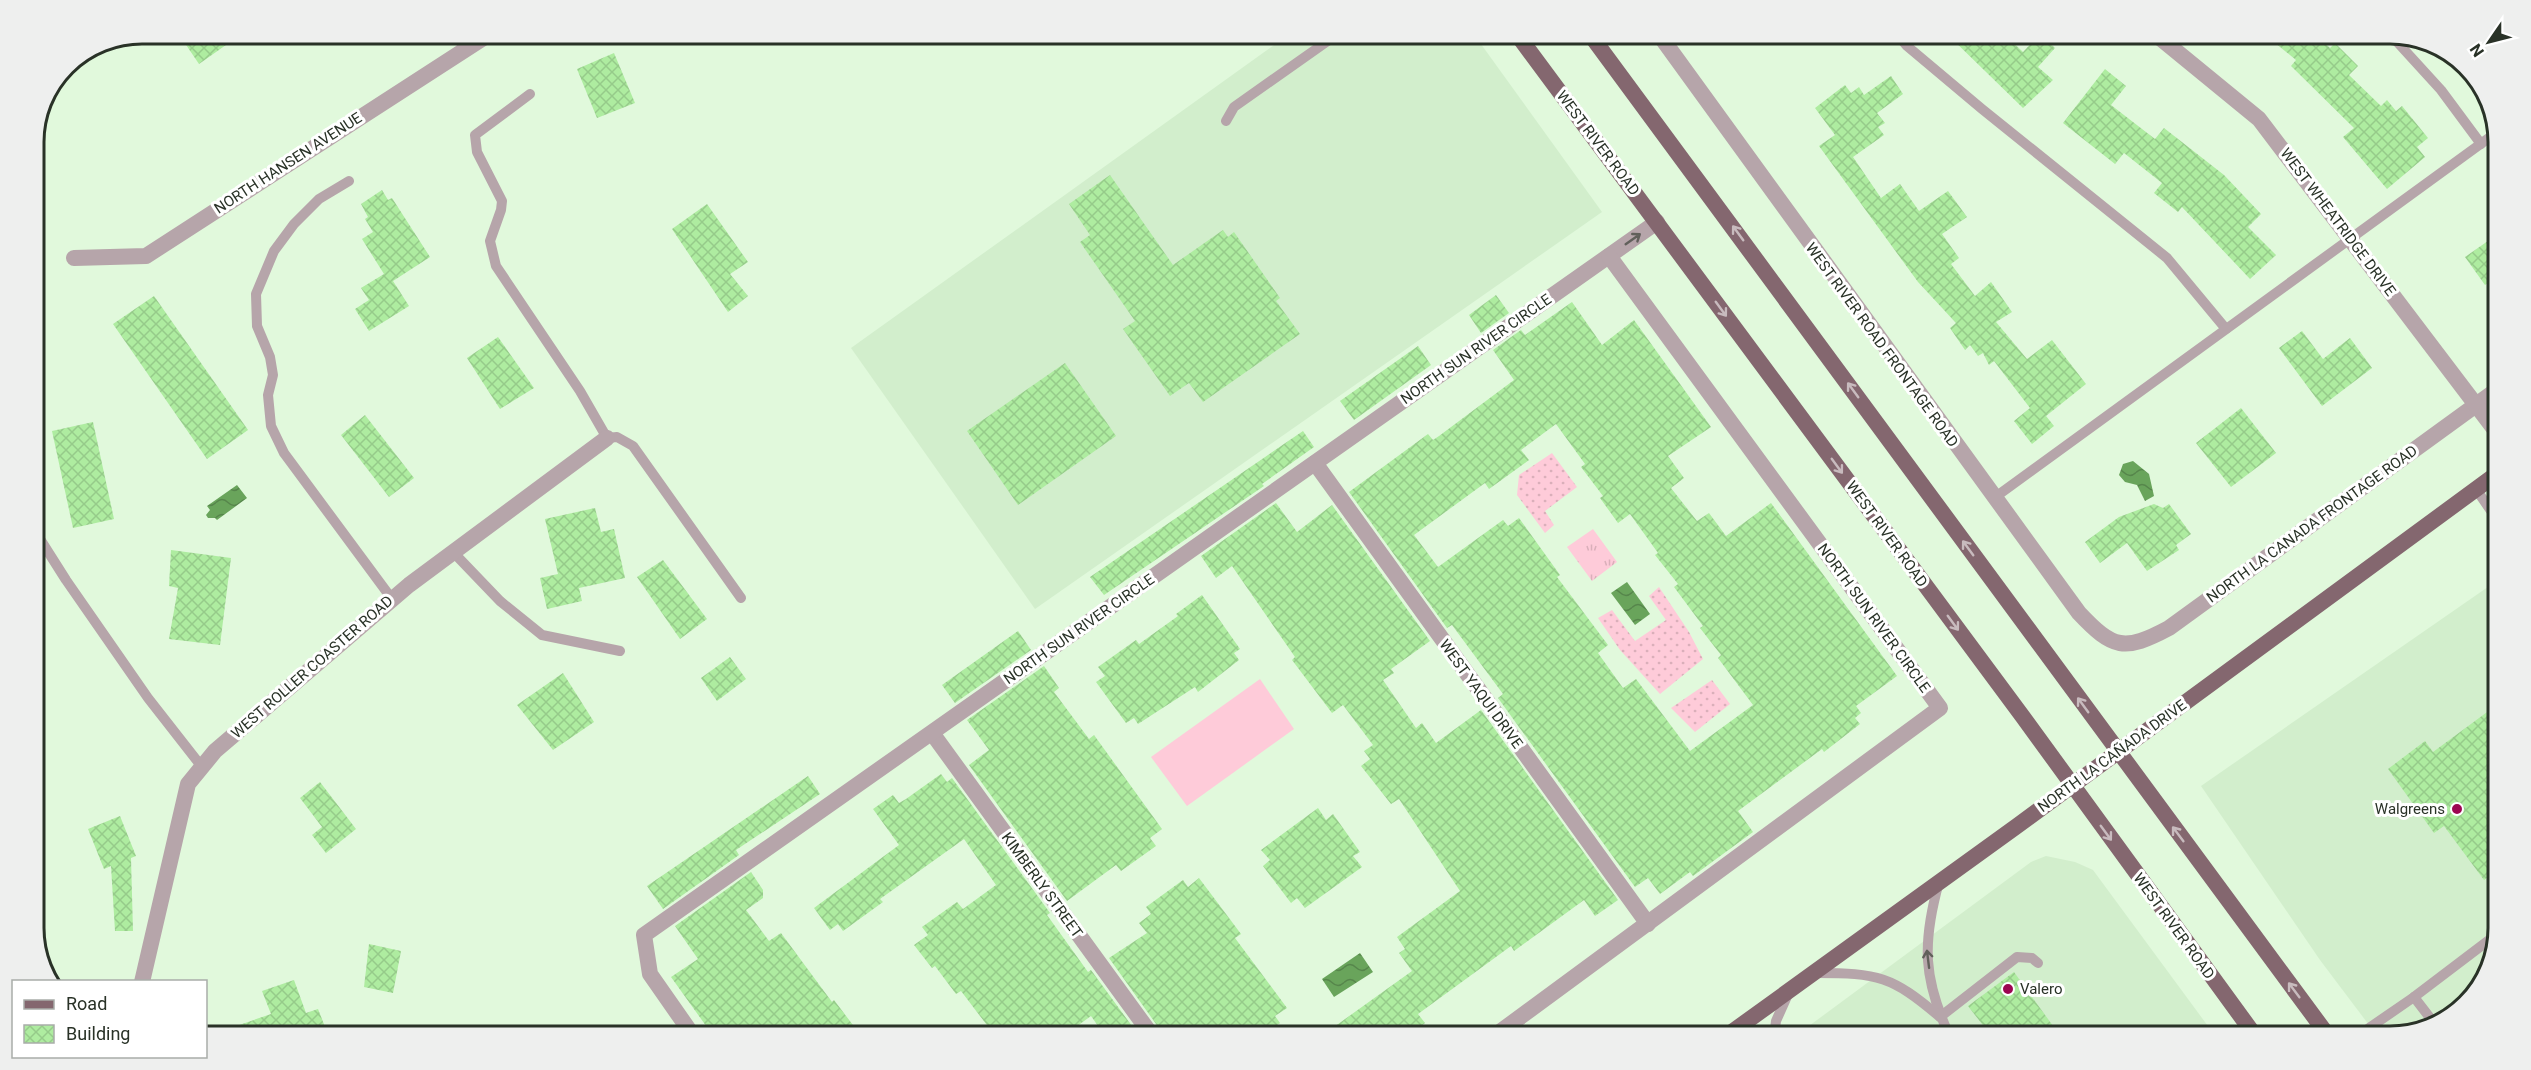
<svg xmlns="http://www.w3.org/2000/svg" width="2531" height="1070" font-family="Roboto,sans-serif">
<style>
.built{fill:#d2eecc}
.grass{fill:url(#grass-dots)}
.park{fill:url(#park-tufts)}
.pitch{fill:#fecbd9}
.water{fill:url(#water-waves)}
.building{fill:url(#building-cross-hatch);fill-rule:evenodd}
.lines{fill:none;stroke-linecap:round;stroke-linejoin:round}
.service{stroke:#b6a5aa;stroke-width:10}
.minor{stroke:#b6a5aa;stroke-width:16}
.primary{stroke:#84676f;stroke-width:16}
.oneway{stroke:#c8bbbe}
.oneway2{stroke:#61605b}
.poi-dot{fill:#9c0551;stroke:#fff;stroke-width:2}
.labels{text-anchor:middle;stroke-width:6;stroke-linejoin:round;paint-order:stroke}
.street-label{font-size:15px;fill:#293227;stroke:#fff}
.poi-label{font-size:15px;fill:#293227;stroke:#fff;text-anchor:end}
.rim{fill:none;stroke:#293227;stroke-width:3}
</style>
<defs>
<pattern id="grass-dots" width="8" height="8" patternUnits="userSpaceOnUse" patternTransform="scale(1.5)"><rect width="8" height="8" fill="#fecbd9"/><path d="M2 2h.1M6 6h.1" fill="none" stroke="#daafba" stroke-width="1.8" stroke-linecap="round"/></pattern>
<pattern id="park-tufts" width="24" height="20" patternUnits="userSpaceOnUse" patternTransform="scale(1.5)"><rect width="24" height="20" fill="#fecbd9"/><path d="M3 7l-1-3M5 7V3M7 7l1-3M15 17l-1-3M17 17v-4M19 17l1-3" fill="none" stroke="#daafba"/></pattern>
<pattern id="water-waves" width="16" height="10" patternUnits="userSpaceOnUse" patternTransform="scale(1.5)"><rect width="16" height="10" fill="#69a45b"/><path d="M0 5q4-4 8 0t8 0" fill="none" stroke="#56864b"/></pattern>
<pattern id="building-cross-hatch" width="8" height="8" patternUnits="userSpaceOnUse" patternTransform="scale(1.5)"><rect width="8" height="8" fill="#aeeca0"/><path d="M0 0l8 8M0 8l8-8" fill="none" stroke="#96cb8a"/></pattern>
</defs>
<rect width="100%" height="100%" fill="#e1f9dc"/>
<g class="built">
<polygon points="1291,33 1473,33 1602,212 1035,609 851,348"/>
<polygon points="2498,580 2498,928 2490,970 2450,1018 2390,1037 2378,1037 2320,960 2201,786"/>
<polygon points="2046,856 2075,862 2093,870 2216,1037 1794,1037 2031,862"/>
</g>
<g class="grass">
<polygon points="1552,453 1577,487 1545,511 1554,525 1545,533 1517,495 1519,475"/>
<polygon points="1659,587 1689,632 1703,659 1660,694 1620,650 1598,618 1612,610 1635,641 1666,620 1649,596"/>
<polygon points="1712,680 1730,704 1695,732 1671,708"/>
</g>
<polygon class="park" points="1593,529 1617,562 1592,581 1567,547"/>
<polygon class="pitch" points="1260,679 1294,729 1187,806 1151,757"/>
<g class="water">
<polygon points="2133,461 2149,474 2154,496 2145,501 2137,485 2125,482 2119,475 2123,464"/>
<polygon points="237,485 247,498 217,520 215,518 208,518 206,515 210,510 207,506"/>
<polygon points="1627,582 1650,614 1635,625 1611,593"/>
<polygon points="1360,953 1373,972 1334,997 1322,979"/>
</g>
<g class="building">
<polygon points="178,33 243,33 199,64"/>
<polygon points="1946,33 2003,33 2023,52 2040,34 2055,48 2038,67 2053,80 2023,108"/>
<polygon points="2263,33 2315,33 2330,48 2335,43 2358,66 2349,75 2381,106 2387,100 2396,111 2402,106 2428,138 2417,147 2425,157 2387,189 2343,137 2354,128 2291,66 2296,60"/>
<polygon points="614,53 635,103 597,118 577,69"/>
<polygon points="2105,69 2126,86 2111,105 2155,139 2164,128 2224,175 2261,214 2248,227 2276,255 2250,279 2182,207 2178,212 2154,193 2162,183 2124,153 2115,164 2063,123"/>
<polygon points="1891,76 1903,94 1877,113 1885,123 1878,127 1884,135 1853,157 1881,198 1900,184 1919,211 1948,191 1967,217 1942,234 1959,258 1951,264 1975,296 1991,282 2012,312 1996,322 2027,359 2052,340 2086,384 2046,416 2054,426 2032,444 2014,421 2030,408 1994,361 1989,365 1983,353 1978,356 1970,345 1965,350 1950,328 1956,323 1918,282 1819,146 1835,135 1815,108 1845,85 1851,93 1859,87 1864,95"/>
<polygon points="1110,175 1173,265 1223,230 1228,237 1234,232 1280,298 1276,301 1300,334 1203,402 1189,383 1170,396 1123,329 1135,321 1080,242 1090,235 1069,204"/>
<polygon points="382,190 388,200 392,198 430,257 393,281 409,306 369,331 355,309 369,300 361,288 384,274 362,239 373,232 365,219 368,217 361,204"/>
<polygon points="707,204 748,262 730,274 748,296 728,312 672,229"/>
<polygon points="2498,234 2498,277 2485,285 2465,257"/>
<polygon points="1496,295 1509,313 1481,333 1469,315"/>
<polygon points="154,296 248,430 207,459 113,324"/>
<path d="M1572 302 1602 345 1634 320 1711 427 1668 456 1684 478 1671 488 1697 521 1709 513 1726 536 1771 503 1897 676 1856 706 1861 713 1855 718 1860 724 1824 752 1822 749 1738 811 1753 832 1693 876 1690 872 1660 894 1648 878 1635 887 1498 698 1503 694 1452 625 1447 628 1349 492 1428 434 1433 440 1439 436 1514 380 1493 350 1521 330 1525 335ZM1556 424 1585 464 1581 467 1603 496 1600 498 1618 523 1630 514 1658 553 1655 555 1678 584 1674 587 1703 626 1700 628 1721 655 1718 658 1753 705 1690 751 1636 679 1623 688 1598 653 1608 645 1557 577 1560 575 1519 518 1508 526 1503 520 1438 567 1414 535 1485 483 1489 489 1529 460 1521 450Z"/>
<polygon points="2302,331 2323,359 2350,338 2372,368 2322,406 2279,348"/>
<polygon points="498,337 534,388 500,409 467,358"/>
<polygon points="1418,346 1431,365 1354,420 1340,401"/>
<polygon points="1065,363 1116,436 1018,505 967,431"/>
<polygon points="2241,408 2276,453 2231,487 2196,443"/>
<polygon points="365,415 414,478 389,497 341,435"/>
<polygon points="93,422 114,519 73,528 52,431"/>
<polygon points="1303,431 1314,447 1262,484 1264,486 1104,595 1090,577"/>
<polygon points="1276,503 1297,532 1332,505 1430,641 1391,669 1394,673 1383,680 1416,728 1422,723 1436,743 1481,710 1618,900 1595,916 1584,900 1514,951 1511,946 1418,1014 1425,1023 1407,1037 1320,1037 1412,971 1399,953 1405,949 1397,937 1460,891 1399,799 1391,804 1361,766 1370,759 1364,751 1373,745 1343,705 1332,713 1292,660 1295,657 1232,566 1216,578 1201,556"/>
<polygon points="2154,504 2163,508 2169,504 2191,534 2176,545 2179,550 2147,571 2127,543 2100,563 2085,542 2119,517"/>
<polygon points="595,508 601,532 614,529 625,578 579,588 582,601 547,609 540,578 558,574 545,519"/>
<polygon points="171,550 231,558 220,645 169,639 178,588 169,586"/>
<polygon points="663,560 707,619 680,639 637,577"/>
<polygon points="1202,595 1240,649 1234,653 1239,660 1198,692 1195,687 1138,724 1134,718 1126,723 1096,682 1105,676 1098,667 1136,640 1139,644 1178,616 1176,614"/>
<polygon points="1018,631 1031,650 955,703 942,685"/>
<polygon points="730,657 746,679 717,701 701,678"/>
<polygon points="1044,666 1059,688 1054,692 1089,739 1094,735 1162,829 1150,838 1156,846 1121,871 1116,865 1067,901 969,765 989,750 967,720"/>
<polygon points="563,673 594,722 553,750 517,705"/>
<polygon points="2498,704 2498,870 2484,880 2444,826 2434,833 2388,769 2425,741 2433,752"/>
<polygon points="941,774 947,782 952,778 1050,913 1047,915 1088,972 1091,970 1140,1037 1106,1037 1091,1016 1062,1037 996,1037 961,991 956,994 935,966 932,968 914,945 928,935 922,927 957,902 963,909 996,885 964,839 880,899 883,902 843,931 838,924 830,930 814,908 899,845 873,809 893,795 899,803 906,799"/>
<polygon points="808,776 820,794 736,850 739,855 663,909 647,886"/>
<polygon points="320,782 356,829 326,853 312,835 322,827 300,798"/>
<polygon points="1318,808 1326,820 1333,814 1360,852 1353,856 1362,867 1305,908 1297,898 1291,903 1263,866 1270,860 1261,850"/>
<polygon points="120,816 136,856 131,858 133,931 115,931 111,866 104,869 88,829"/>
<polygon points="751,872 763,890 763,898 746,910 769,941 781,933 832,1002 834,1000 862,1037 714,1037 671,977 698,959 675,926"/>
<polygon points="1199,878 1241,934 1235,938 1287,1008 1275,1016 1280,1023 1260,1037 1163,1037 1161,1031 1109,958 1147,933 1139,923 1151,914 1146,907 1183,880 1188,887"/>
<polygon points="369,944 401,951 393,993 364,987"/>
<polygon points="2014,972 2061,1037 1992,1037 1968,1006"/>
<polygon points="294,980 306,1013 318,1009 329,1037 214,1037 213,1034 271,1014 262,991"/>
</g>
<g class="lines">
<g class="service">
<polyline points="453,33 467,50"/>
<polyline points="1896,33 1907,46 1982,109 2167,258 2226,329"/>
<polyline points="2389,33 2441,90 2481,144"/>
<polyline points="530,94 475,135 477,152 502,201 501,210 490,241 496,266 580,391 607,438 617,437 633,446 741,598"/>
<polyline points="1226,121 1234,107 1339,33"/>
<polyline points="349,181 319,199 294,224 274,251 256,294 257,326 270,357 273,375 268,395 271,426 284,453 392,599"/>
<polyline points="2476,489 2498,521"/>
<polyline points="1994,498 2497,132"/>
<polyline points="33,528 66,580 148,698 202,767"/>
<polyline points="453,552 500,601 542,635 620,651"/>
<path d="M1939 882C1922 943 1923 979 1950 1037"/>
<path d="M1816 973C1878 973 1892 976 1940 1017"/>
<polyline points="2414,997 2434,1023"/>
<polyline points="1940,1017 2017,957 2032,958 2038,963"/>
<polyline points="1774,1037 1776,1021 1789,992"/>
<polyline points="2356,1037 2414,997 2497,934"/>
</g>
<g class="minor">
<path d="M1658 33 2079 613C2113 649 2124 652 2169 628L2498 389"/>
<polyline points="2154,33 2259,119 2498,434"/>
<polyline points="74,258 146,256 491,33"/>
<polyline points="1315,463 1648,924"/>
<polyline points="932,733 1153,1037"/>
<polyline points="142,982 188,784 215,751 409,585 607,438"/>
<polyline points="694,1037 650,974 644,935 1657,222"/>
<polyline points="1493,1037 1940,708 1609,256"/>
</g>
<g class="primary">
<polyline points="1516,33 2023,717 2256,1037"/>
<polyline points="1589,33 2329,1037"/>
<polyline points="1725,1037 2017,826 2498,473"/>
</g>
</g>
<defs><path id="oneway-shaft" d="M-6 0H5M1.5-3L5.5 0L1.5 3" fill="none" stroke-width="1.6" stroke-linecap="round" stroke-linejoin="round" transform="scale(1.5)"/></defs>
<g class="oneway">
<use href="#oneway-shaft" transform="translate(1738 233) rotate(-126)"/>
<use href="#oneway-shaft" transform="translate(1721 309) rotate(54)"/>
<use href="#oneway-shaft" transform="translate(1853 390) rotate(-126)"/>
<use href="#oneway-shaft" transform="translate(1837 466) rotate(54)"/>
<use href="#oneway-shaft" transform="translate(1968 548) rotate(-126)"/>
<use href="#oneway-shaft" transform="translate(1953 623) rotate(54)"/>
<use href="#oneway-shaft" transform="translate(2083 705) rotate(-126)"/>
<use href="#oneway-shaft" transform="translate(2106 833) rotate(54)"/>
<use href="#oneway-shaft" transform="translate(2178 834) rotate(-127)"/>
<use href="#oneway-shaft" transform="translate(2294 990) rotate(-127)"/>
</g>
<g class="oneway2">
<use href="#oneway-shaft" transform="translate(1633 239) rotate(-35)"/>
<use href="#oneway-shaft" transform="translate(1928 959) rotate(-97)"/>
</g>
<g class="poi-dot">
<circle cx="2457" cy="809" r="6"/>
<circle cx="2008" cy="989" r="6"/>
</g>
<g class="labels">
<g class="street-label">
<text transform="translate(1598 143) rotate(53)" y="5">WEST RIVER ROAD</text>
<text transform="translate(288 163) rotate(-33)" y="5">NORTH HANSEN AVENUE</text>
<text transform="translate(2338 222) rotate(53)" y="5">WEST WHEATRIDGE DRIVE</text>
<text transform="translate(1882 345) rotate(54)" y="5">WEST RIVER ROAD FRONTAGE ROAD</text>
<text transform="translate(1476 349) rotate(-35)" y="5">NORTH SUN RIVER CIRCLE</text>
<text transform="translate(2312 524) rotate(-36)" y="5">NORTH LA CANADA FRONTAGE ROAD</text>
<text transform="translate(1887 534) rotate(54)" y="5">WEST RIVER ROAD</text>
<text transform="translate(1874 618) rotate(54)" y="5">NORTH SUN RIVER CIRCLE</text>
<text transform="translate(1079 629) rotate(-35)" y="5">NORTH SUN RIVER CIRCLE</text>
<text transform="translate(312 667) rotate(-41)" y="5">WEST ROLLER COASTER ROAD</text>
<text transform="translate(1481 694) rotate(54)" y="5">WEST YAQUI DRIVE</text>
<text transform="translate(2112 756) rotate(-36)" y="5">NORTH LA CAÑADA DRIVE</text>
<text transform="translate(1042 885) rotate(54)" y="5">KIMBERLY STREET</text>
<text transform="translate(2174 926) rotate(54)" y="5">WEST RIVER ROAD</text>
</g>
<g class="poi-label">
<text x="2445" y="814">Walgreens</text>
<text x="2020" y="994" text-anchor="start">Valero</text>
</g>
</g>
<path d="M0 0H2531V1070H0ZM142 44H2390A98 98 0 0 1 2488 142V928A98 98 0 0 1 2390 1026H142A98 98 0 0 1 44 928V142A98 98 0 0 1 142 44Z" fill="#eeefee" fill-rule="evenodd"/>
<path class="rim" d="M142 44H2390A98 98 0 0 1 2488 142V928A98 98 0 0 1 2390 1026H142A98 98 0 0 1 44 928V142A98 98 0 0 1 142 44Z"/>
<rect x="12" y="980" width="195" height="78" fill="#ffffff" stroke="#a9ada9" stroke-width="1.5"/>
<rect x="24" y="1000" width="30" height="9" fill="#84676f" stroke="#a9ada9" stroke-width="1.5"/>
<text x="66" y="1010" font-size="18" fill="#293227">Road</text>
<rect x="24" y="1025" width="30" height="18" fill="url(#building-cross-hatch)" stroke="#a9ada9" stroke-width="1.5"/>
<text x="66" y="1040" font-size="18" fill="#293227">Building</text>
<g transform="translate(2489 42) rotate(235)" stroke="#ffffff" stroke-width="4.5" paint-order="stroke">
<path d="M0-4.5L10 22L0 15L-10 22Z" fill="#293227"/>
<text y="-9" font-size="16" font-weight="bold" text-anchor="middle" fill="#293227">N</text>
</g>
</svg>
